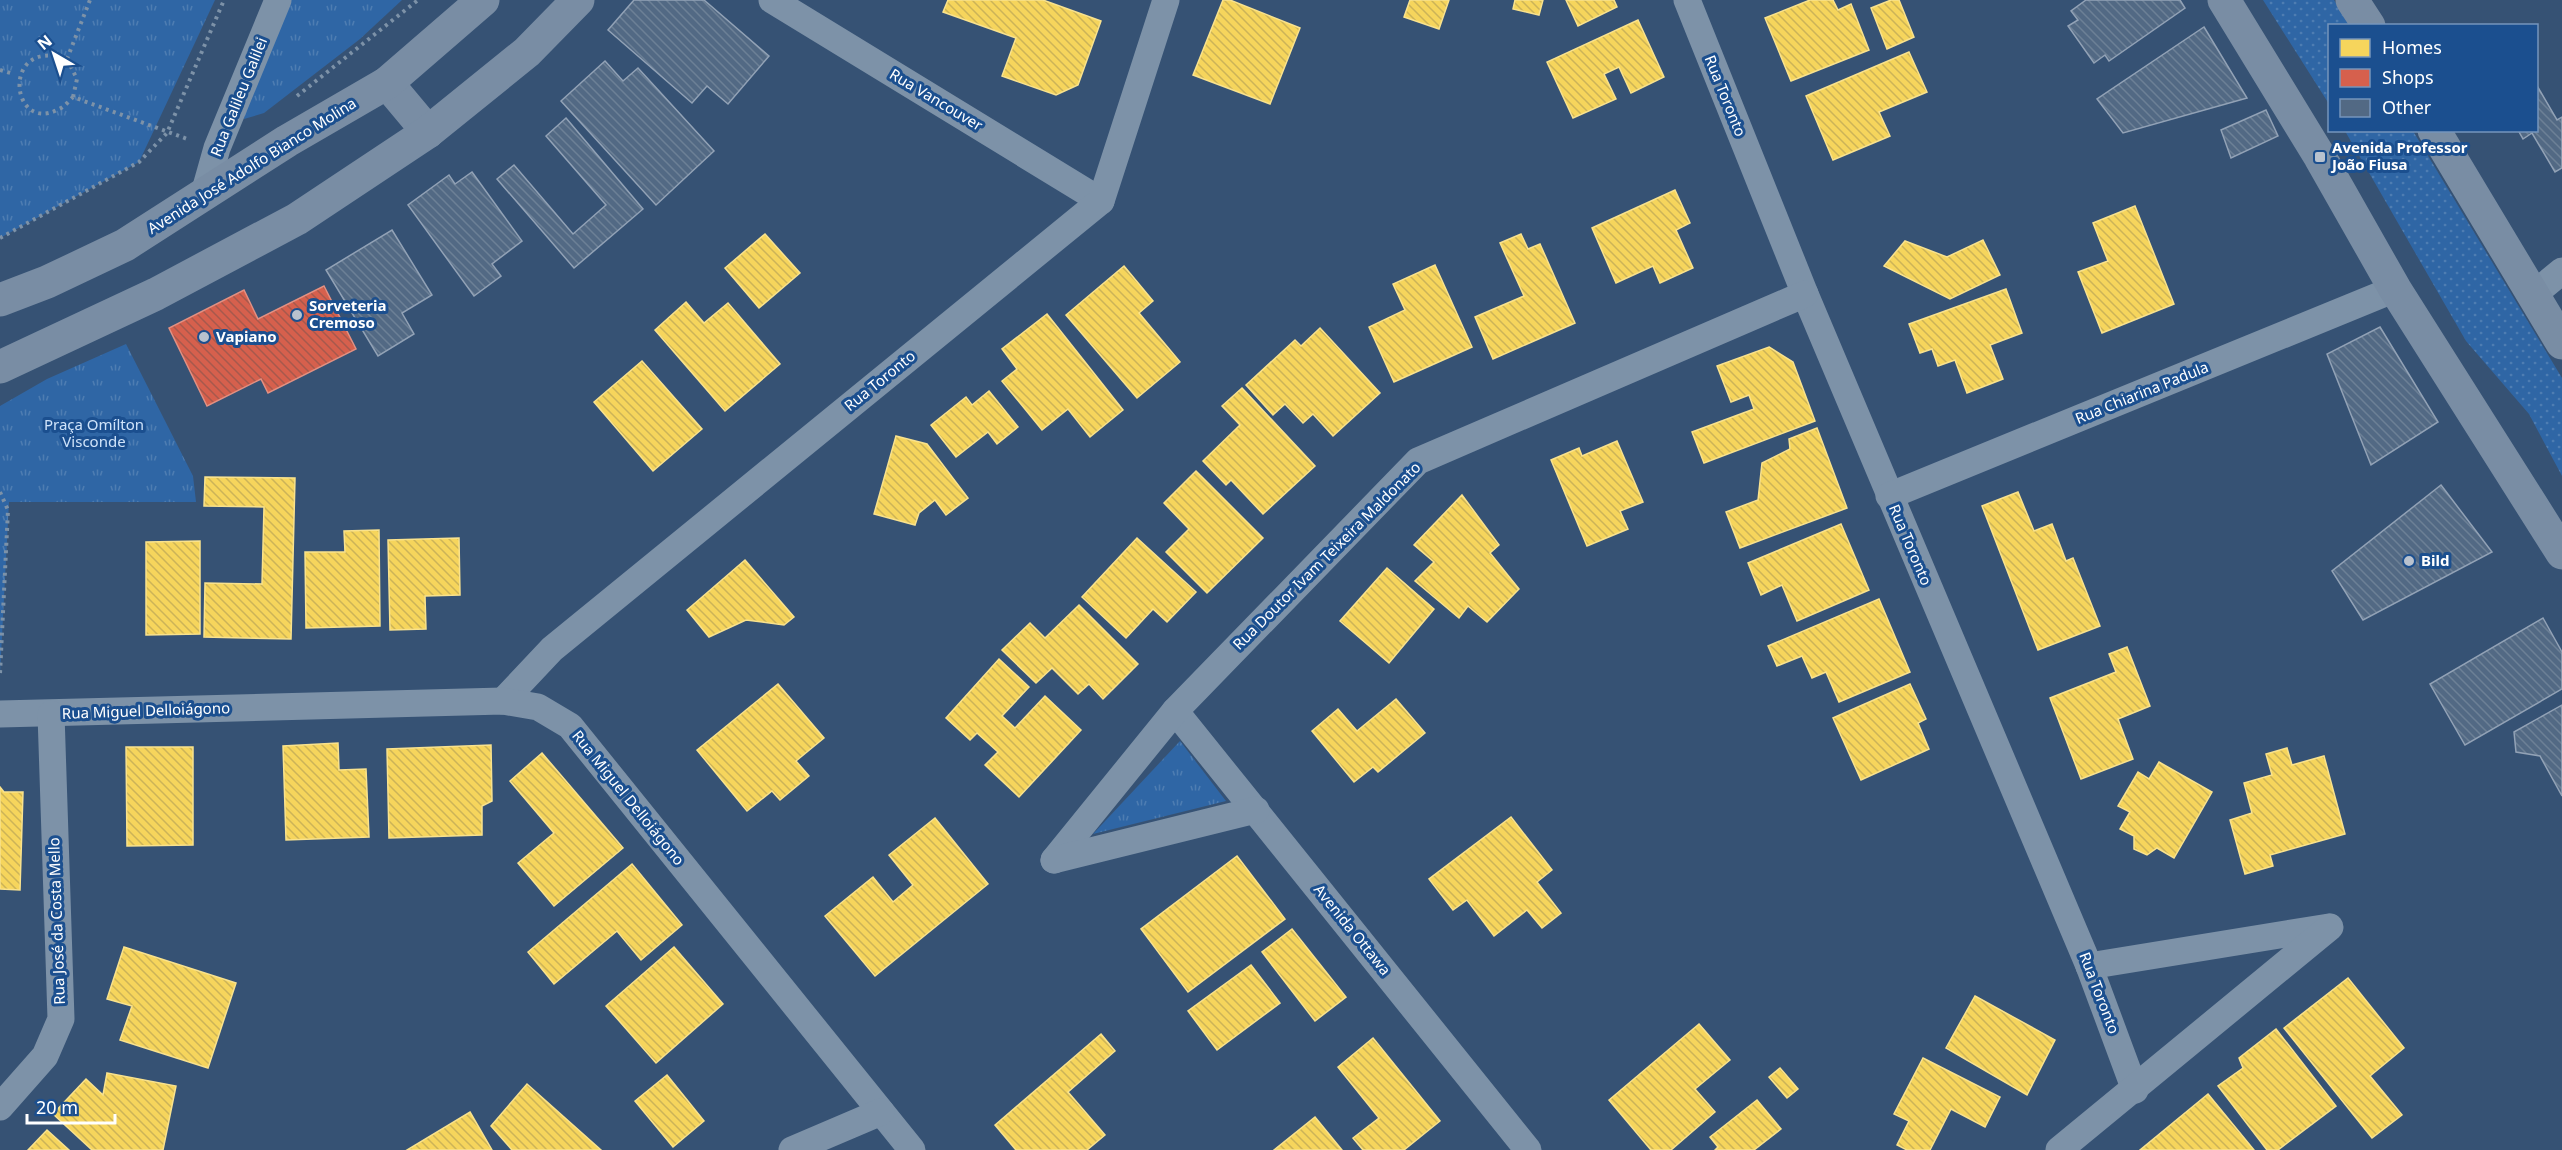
<svg xmlns="http://www.w3.org/2000/svg" width="2562" height="1150" font-family="'Noto Sans',sans-serif">
<style>
.grass{fill:url(#grass-dots)}
.park{fill:url(#park-tufts)}
.homes{fill:url(#homes-back-hatch);stroke:#f9e28d;stroke-width:1.5}
.shops{fill:url(#shops-back-hatch);stroke:#e29082;stroke-width:1.5}
.building{fill:url(#building-back-hatch);stroke:#92a2b6;stroke-width:1.5}
.lines{fill:none;stroke-linecap:round;stroke-linejoin:round}
.path{stroke:#7d92a8;stroke-width:4;stroke-dasharray:3 4.5;stroke-linecap:butt}
.street{stroke:#7d92a8;stroke-width:27}
.secondary{stroke:#798da4;stroke-width:33}
.poi-dot{fill:#b9c2ce;stroke:#1b4f8f;stroke-width:2}
.labels{text-anchor:middle;stroke-width:6;stroke-linejoin:round;paint-order:stroke}
.street-label{font-size:15px;fill:#fff;stroke:#1b4f8f}
.poi-label{font-size:15px;font-weight:bold;fill:#fff;stroke:#1b4f8f;text-anchor:start}
.park-label{font-size:15px;fill:#cfe3fa;stroke:#1b4f8f}
</style>
<defs>
<pattern id="grass-dots" width="8" height="8" patternUnits="userSpaceOnUse" patternTransform="scale(1.5)"><rect width="8" height="8" fill="#2f66a5"/><path d="M2 2h.1M6 6h.1" fill="none" stroke="#4e7db2" stroke-width="1.8" stroke-linecap="round"/></pattern>
<pattern id="park-tufts" width="24" height="20" patternUnits="userSpaceOnUse" patternTransform="scale(1.5)"><rect width="24" height="20" fill="#2f66a5"/><path d="M3 7l-1-3M5 7V3M7 7l1-3M15 17l-1-3M17 17v-4M19 17l1-3" fill="none" stroke="#4e7db2"/></pattern>
<pattern id="homes-back-hatch" width="6" height="6" patternUnits="userSpaceOnUse" patternTransform="scale(1.5)"><rect width="6" height="6" fill="#f6d55c"/><path d="M-1 5l2 2M0 0l6 6M5-1l2 2" fill="none" stroke="#ccb358"/></pattern>
<pattern id="shops-back-hatch" width="6" height="6" patternUnits="userSpaceOnUse" patternTransform="scale(1.5)"><rect width="6" height="6" fill="#d6604d"/><path d="M-1 5l2 2M0 0l6 6M5-1l2 2" fill="none" stroke="#a6594d"/></pattern>
<pattern id="building-back-hatch" width="6" height="6" patternUnits="userSpaceOnUse" patternTransform="scale(1.5)"><rect width="6" height="6" fill="#526984"/><path d="M-1 5l2 2M0 0l6 6M5-1l2 2" fill="none" stroke="#6c8096"/></pattern>
</defs>
<rect width="100%" height="100%" fill="#365274"/>
<g class="grass">
<polygon points="2263,0 2334,0 2349,25 2330,26 2329,104"/>
<polygon points="2345,131 2413,131 2562,378 2562,476 2529,414 2466,341"/>
</g>
<g class="park">
<polygon points="0,0 215,0 139,162 0,238"/>
<polygon points="286,0 402,0 360,39 264,113 244,119 238,107"/>
<polygon points="126,344 193,476 196,502 9,502 0,674 0,406 47,379"/>
<polygon points="1180,741 1226,801 1093,834"/>
</g>
<g class="homes">
<polygon points="948,0 1043,0 1101,21 1078,85 1056,95 1002,76 1016,38 943,12"/>
<polygon points="1223,0 1230,0 1300,28 1270,104 1193,75"/>
<polygon points="1410,0 1449,0 1439,29 1404,17"/>
<polygon points="1515,0 1543,0 1539,15 1513,9"/>
<polygon points="1566,0 1614,0 1617,7 1578,26"/>
<polygon points="1810,0 1833,0 1838,10 1851,4 1869,50 1791,81 1765,18"/>
<polygon points="1891,0 1899,0 1914,37 1887,49 1871,8"/>
<polygon points="1638,20 1664,77 1631,93 1619,67 1604,74 1616,99 1573,118 1547,62"/>
<polygon points="1909,52 1927,92 1879,112 1890,136 1833,160 1806,96"/>
<polygon points="1675,190 1690,223 1676,230 1693,268 1660,283 1653,266 1616,283 1592,228"/>
<polygon points="2135,206 2174,304 2102,333 2078,272 2108,261 2093,223"/>
<polygon points="765,234 800,273 759,308 725,268"/>
<polygon points="1521,234 1528,249 1540,244 1575,323 1493,359 1475,317 1524,296 1500,243"/>
<polygon points="1983,240 2000,275 1950,299 1884,266 1905,241 1947,257"/>
<polygon points="1435,265 1472,347 1394,382 1369,327 1405,310 1393,284"/>
<polygon points="1124,266 1153,301 1139,313 1180,362 1137,398 1066,315"/>
<polygon points="2006,289 2022,333 1990,345 2003,379 1967,393 1955,360 1938,366 1932,349 1920,353 1909,324"/>
<polygon points="686,302 704,323 728,303 780,364 725,411 655,330"/>
<polygon points="1047,314 1123,410 1090,437 1068,409 1042,430 1002,381 1017,369 1002,349"/>
<polygon points="1320,328 1380,393 1333,436 1313,414 1303,423 1285,404 1273,415 1246,385 1295,340 1301,346"/>
<polygon points="1769,347 1793,362 1815,421 1704,463 1692,432 1754,409 1749,395 1731,402 1717,366"/>
<polygon points="642,361 702,429 653,471 594,402"/>
<polygon points="1242,388 1315,466 1263,514 1231,480 1226,485 1203,461 1240,425 1222,406"/>
<polygon points="989,391 1018,427 997,444 988,432 956,457 931,425 966,397 972,405"/>
<polygon points="1817,428 1847,508 1740,548 1726,512 1758,500 1762,463 1790,449 1789,439"/>
<polygon points="896,436 927,444 968,498 946,515 935,500 919,513 915,525 874,514"/>
<polygon points="1617,441 1643,502 1620,511 1628,529 1587,546 1551,460 1579,448 1582,456"/>
<polygon points="1196,471 1263,538 1207,593 1166,552 1189,529 1164,503"/>
<polygon points="205,477 295,478 291,639 204,637 205,583 262,584 264,507 204,506"/>
<polygon points="2018,492 2034,531 2052,524 2066,561 2073,558 2100,626 2038,650 1982,506"/>
<polygon points="1462,495 1499,545 1490,553 1519,589 1487,622 1468,606 1459,618 1415,581 1434,562 1414,545"/>
<polygon points="1841,524 1869,590 1797,621 1782,585 1761,595 1748,563"/>
<polygon points="379,530 380,626 306,628 305,552 345,552 344,531"/>
<polygon points="459,538 460,595 425,596 426,629 390,630 388,540"/>
<polygon points="1137,538 1196,592 1167,622 1153,609 1126,638 1082,597"/>
<polygon points="200,541 200,634 146,635 146,542"/>
<polygon points="745,560 794,617 784,625 746,620 709,637 687,610"/>
<polygon points="1387,568 1434,609 1389,663 1340,621"/>
<polygon points="1879,599 1910,672 1839,702 1826,672 1812,678 1802,656 1777,666 1768,646"/>
<polygon points="1079,605 1138,664 1103,699 1089,684 1078,694 1052,668 1036,683 1002,650 1030,623 1045,638"/>
<polygon points="2127,647 2150,706 2118,719 2133,759 2081,779 2050,698 2116,672 2109,654"/>
<polygon points="999,659 1029,687 1002,716 1015,728 1045,696 1081,730 1019,797 985,765 998,752 977,733 970,740 946,718"/>
<polygon points="778,684 824,738 796,761 809,776 780,800 772,791 747,811 697,750"/>
<polygon points="1910,684 1926,719 1918,723 1929,749 1861,780 1833,718"/>
<polygon points="1396,699 1425,733 1378,772 1373,767 1354,782 1312,731 1338,709 1357,731"/>
<polygon points="338,743 339,770 366,769 369,837 286,840 283,746"/>
<polygon points="491,745 492,801 482,806 482,835 389,838 387,749"/>
<polygon points="126,747 193,747 193,845 127,846"/>
<polygon points="2287,748 2292,765 2324,756 2345,834 2270,855 2273,866 2245,874 2230,820 2252,813 2244,783 2272,775 2266,754"/>
<polygon points="542,753 623,848 554,906 518,863 554,833 510,781"/>
<polygon points="2159,762 2212,792 2174,858 2157,848 2147,855 2134,849 2134,836 2120,829 2130,812 2118,806 2138,772 2149,779"/>
<polygon points="0,787 4,792 23,792 20,890 0,889"/>
<polygon points="1511,817 1552,870 1537,882 1561,913 1542,928 1527,910 1494,936 1467,900 1453,910 1429,879"/>
<polygon points="935,818 988,884 875,976 825,916 873,877 893,902 913,885 889,855"/>
<polygon points="1237,856 1285,919 1188,992 1141,929"/>
<polygon points="632,864 682,925 641,960 617,931 554,984 528,952"/>
<polygon points="1292,929 1346,997 1315,1021 1262,952"/>
<polygon points="124,947 236,983 208,1068 120,1040 132,1006 107,999"/>
<polygon points="674,947 723,1004 656,1063 606,1006"/>
<polygon points="1251,965 1280,1003 1217,1050 1188,1011"/>
<polygon points="2348,978 2404,1048 2370,1076 2402,1115 2372,1138 2284,1028"/>
<polygon points="1975,996 2055,1040 2027,1095 1946,1048"/>
<polygon points="1699,1024 1730,1060 1695,1089 1715,1112 1671,1150 1651,1150 1609,1100"/>
<polygon points="2276,1029 2336,1106 2278,1150 2267,1150 2218,1086 2243,1068 2239,1058"/>
<polygon points="1101,1034 1115,1051 1068,1092 1105,1135 1087,1150 1016,1150 995,1125"/>
<polygon points="1373,1038 1440,1121 1404,1150 1363,1150 1353,1138 1379,1118 1338,1067"/>
<polygon points="1923,1058 2000,1097 1985,1127 1951,1109 1930,1150 1907,1150 1897,1145 1909,1121 1894,1114"/>
<polygon points="1780,1068 1798,1089 1787,1098 1769,1077"/>
<polygon points="107,1073 176,1086 163,1150 92,1150 53,1114 86,1079 103,1095"/>
<polygon points="667,1075 704,1121 673,1147 635,1101"/>
<polygon points="527,1084 601,1150 512,1150 491,1126"/>
<polygon points="2208,1094 2254,1150 2140,1150"/>
<polygon points="1757,1100 1781,1129 1754,1150 1715,1150 1718,1147 1710,1137"/>
<polygon points="470,1112 492,1150 407,1150"/>
<polygon points="1315,1117 1342,1150 1274,1150"/>
<polygon points="47,1130 69,1150 28,1150"/>
</g>
<polygon class="shops" points="324,286 356,349 268,393 261,379 207,406 169,328 244,290 258,319"/>
<g class="building">
<polygon points="634,0 704,0 769,56 728,104 707,86 692,103 608,30"/>
<polygon points="2086,0 2180,0 2185,8 2109,61 2105,55 2094,63 2068,26 2078,20 2071,11"/>
<polygon points="2204,27 2247,98 2123,133 2097,99"/>
<polygon points="605,61 623,81 638,68 714,151 656,205 561,101"/>
<polygon points="2536,84 2557,120 2562,117 2562,168 2555,172 2532,133 2523,139 2518,130 2536,130"/>
<polygon points="2266,110 2278,136 2231,158 2221,130"/>
<polygon points="566,118 643,209 574,268 497,179 514,165 573,234 606,205 546,136"/>
<polygon points="472,172 522,241 492,264 501,276 474,296 408,205 449,175 455,184"/>
<polygon points="392,230 432,295 402,313 414,334 378,356 326,270"/>
<polygon points="2380,327 2438,422 2371,465 2327,354"/>
<polygon points="2441,485 2492,552 2363,620 2332,571"/>
<polygon points="2543,618 2562,652 2562,689 2465,745 2430,684"/>
<polygon points="2562,705 2562,796 2540,756 2516,752 2514,732"/>
</g>
<g class="lines">
<g class="path">
<polyline points="67,59 90,0"/>
<polyline points="0,70 14,74"/>
<polyline points="297,96 418,0"/>
<path d="M73 97 77 79 67 59C0 36 10 136 59 109 64 107 69 101 73 97L190 140"/>
<polyline points="0,238 139,162 167,133 224,0"/>
<polyline points="0,492 8,510 0,674"/>
</g>
<g class="street">
<polyline points="772,0 1101,201"/>
<polyline points="1687,0 1805,294 2089,966 2135,1090"/>
<polyline points="204,194 217,148 278,0"/>
<polyline points="2534,294 2562,271"/>
<polyline points="1889,496 2395,289"/>
<polyline points="503,701 552,649 1101,201 1166,0"/>
<polyline points="1175,711 1528,1150"/>
<polyline points="0,714 503,701 538,707 570,726 912,1150"/>
<polyline points="1054,860 1175,711 1418,461 1805,294"/>
<polyline points="1054,860 1256,810"/>
<polyline points="2089,966 2329,927"/>
<polyline points="0,1107 45,1056 61,1019 51,714"/>
<polyline points="792,1150 881,1112"/>
<polyline points="2059,1150 2330,927"/>
</g>
<g class="secondary">
<polyline points="2224,0 2320,157 2395,289 2562,553"/>
<polyline points="2352,0 2369,26"/>
<polyline points="387,83 428,132"/>
<polyline points="2434,130 2562,343"/>
<polyline points="0,300 47,282 125,245 287,141 387,83 483,0"/>
<polyline points="0,367 156,294 297,219 428,132 527,52 578,0"/>
</g>
</g>
<g class="poi-dot">
<rect x="2314" y="151" width="12" height="12" rx="3"/>
<circle cx="297" cy="315" r="6"/>
<circle cx="204" cy="337" r="6"/>
<circle cx="2409" cy="561" r="6"/>
</g>
<g class="labels">
<g class="street-label">
<text transform="translate(1725 96) rotate(68)" y="5">Rua Toronto</text>
<text transform="translate(239 97) rotate(-68)" y="5">Rua Galileu Galilei</text>
<text transform="translate(936 100) rotate(31)" y="5">Rua Vancouver</text>
<text transform="translate(252 166) rotate(-32)" y="5">Avenida José Adolfo Bianco Molina</text>
<text transform="translate(880 381) rotate(-39)" y="5">Rua Toronto</text>
<text transform="translate(2142 393) rotate(-22)" y="5">Rua Chiarina Padula</text>
<text transform="translate(1910 545) rotate(67)" y="5">Rua Toronto</text>
<text transform="translate(1327 556) rotate(-45)" y="5">Rua Doutor Ivam Teixeira Maldonato</text>
<text transform="translate(146 711) rotate(-2)" y="5">Rua Miguel Delloiágono</text>
<text transform="translate(628 798) rotate(51)" y="5">Rua Miguel Delloiágono</text>
<text transform="translate(57 921) rotate(-92)" y="5">Rua José da Costa Mello</text>
<text transform="translate(1352 930) rotate(51)" y="5">Avenida Ottawa</text>
<text transform="translate(2099 993) rotate(69)" y="5">Rua Toronto</text>
</g>
<g class="poi-label">
<text x="2332" y="153">Avenida Professor<tspan x="2332" dy="17">João Fiusa</tspan></text>
<text x="309" y="311">Sorveteria<tspan x="309" dy="17">Cremoso</tspan></text>
<text x="216" y="342">Vapiano</text>
<text x="2421" y="566">Bild</text>
</g>
<g class="park-label">
<text x="94" y="430">Praça Omílton<tspan x="94" dy="17">Visconde</tspan></text>
</g>
</g>
<rect x="2328" y="24" width="210" height="108" fill="#1b4f8f" stroke="#7695bc" stroke-width="1.5"/>
<rect x="2340" y="39" width="30" height="18" fill="#f6d55c" stroke="#7695bc" stroke-width="1.5"/>
<text x="2382" y="54" font-size="18" fill="#ffffff">Homes</text>
<rect x="2340" y="69" width="30" height="18" fill="#d6604d" stroke="#7695bc" stroke-width="1.5"/>
<text x="2382" y="84" font-size="18" fill="#ffffff">Shops</text>
<rect x="2340" y="99" width="30" height="18" fill="#526984" stroke="#7695bc" stroke-width="1.5"/>
<text x="2382" y="114" font-size="18" fill="#ffffff">Other</text>
<g transform="translate(54 54) rotate(321)" stroke="#1b4f8f" stroke-width="4.5" paint-order="stroke">
<path d="M0-4.5L10 22L0 15L-10 22Z" fill="#ffffff"/>
<text y="-9" font-size="16" font-weight="bold" text-anchor="middle" fill="#ffffff">N</text>
</g>
<path d="M27 1114v9h88v-9" fill="none" stroke="#ffffff" stroke-width="3"/>
<text x="36" y="1114" font-size="18" fill="#ffffff" stroke="#1b4f8f" stroke-width="4.5" paint-order="stroke">20 m</text>
</svg>
